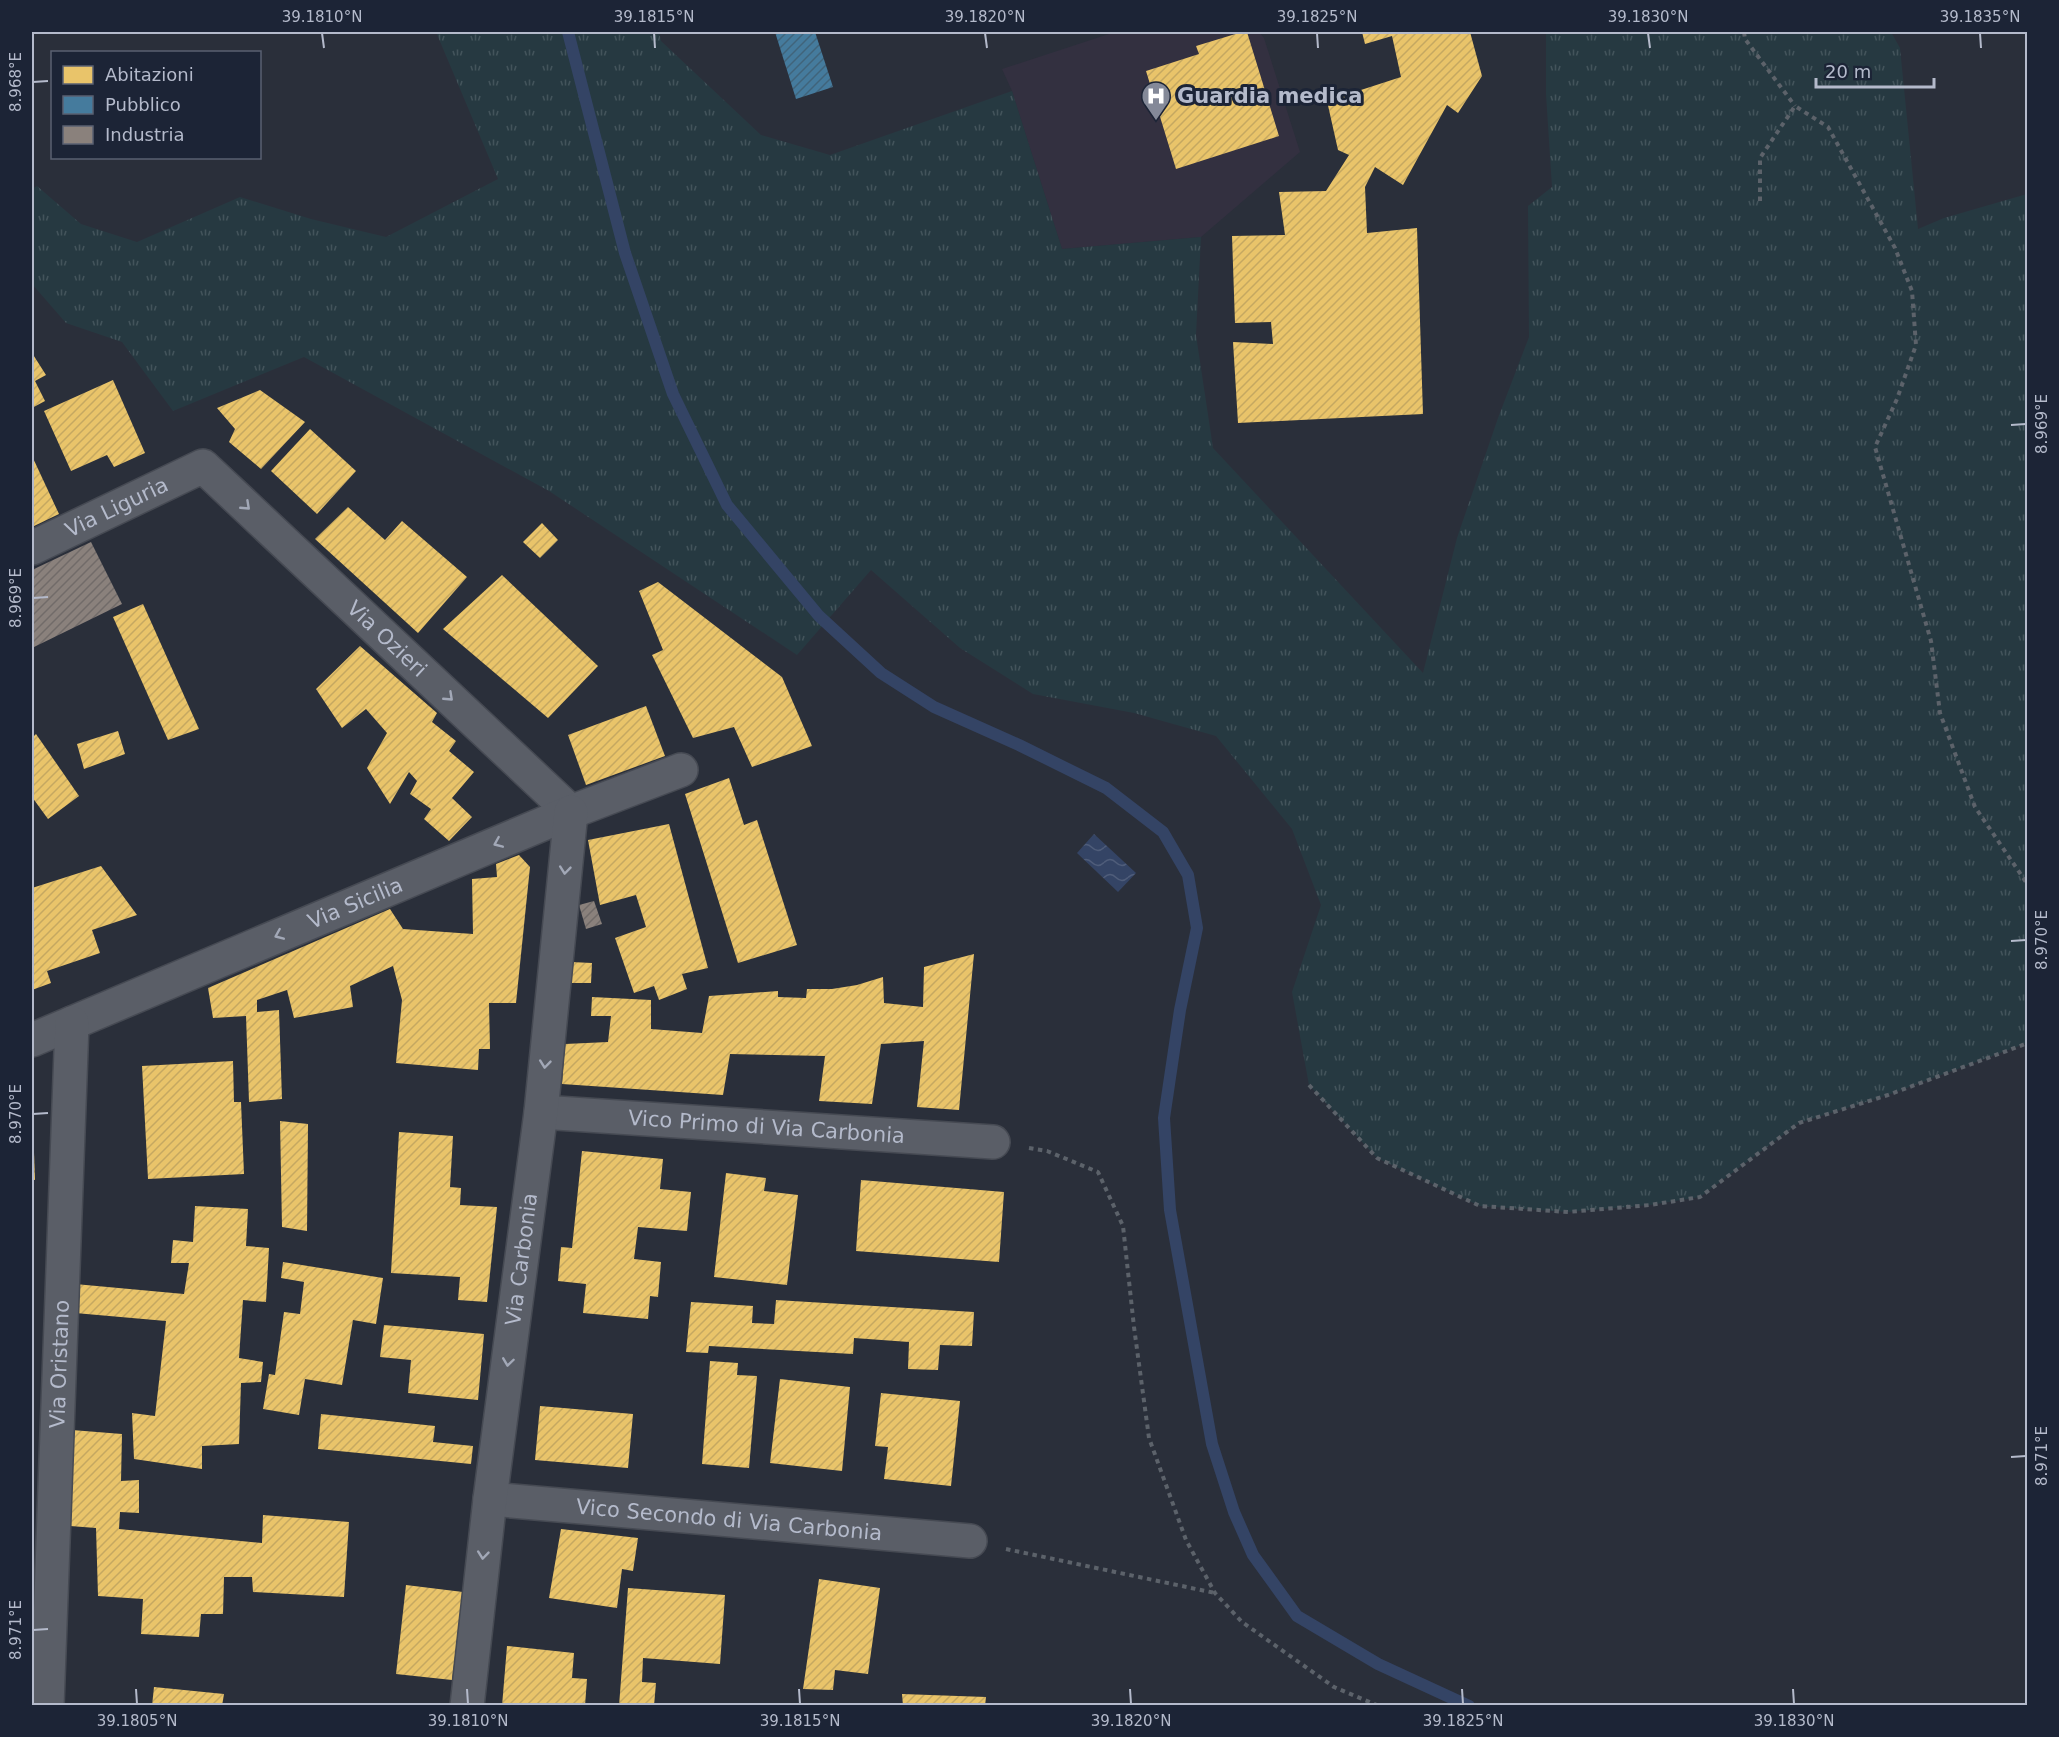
<svg xmlns="http://www.w3.org/2000/svg" width="2059" height="1737" font-family="'DejaVu Sans',sans-serif">
<style>
.medical{fill:#333040}
.grass{fill:url(#grass-tufts)}
.water{fill:url(#water-waves)}
.homes{fill:url(#homes-hatch)}
.public{fill:url(#public-hatch)}
.industry{fill:url(#industry-hatch)}
.lines{fill:none;stroke-linecap:round;stroke-linejoin:round}
.stream{stroke:#344465;stroke-width:12}
.street-casing{stroke:#464a53;stroke-width:36}
.path{stroke:#5c626a;stroke-width:4;stroke-dasharray:4.5 4.5;stroke-linecap:butt}
.street{stroke:#5a5e67;stroke-width:33}
.oneway{stroke:#a2a8b7}
.ticks{fill:none;stroke:#b4bacb;stroke-width:2}
.labels{text-anchor:middle;stroke-width:6;stroke-linejoin:round;paint-order:stroke}
.poi-label{font-size:21px;font-weight:bold;fill:#b4bacb;stroke:#1c2436;text-anchor:start}
.street-label{font-size:21px;fill:#b4bacb;stroke:#1c2436}
.neatline{fill:none;stroke:#b4bacb;stroke-width:2}
.ticks-label{font-size:15px;text-anchor:middle;fill:#b4bacb}
</style>
<defs>
<pattern id="grass-tufts" width="24" height="20" patternUnits="userSpaceOnUse" patternTransform="scale(1.5)"><rect width="24" height="20" fill="#263941"/><path d="M3 7l-1-3M5 7V3M7 7l1-3M15 17l-1-3M17 17v-4M19 17l1-3" fill="none" stroke="#43545b"/></pattern>
<pattern id="water-waves" width="16" height="10" patternUnits="userSpaceOnUse" patternTransform="scale(1.5)"><rect width="16" height="10" fill="#344465"/><path d="M0 5q4-4 8 0t8 0" fill="none" stroke="#4f5d7a"/></pattern>
<pattern id="homes-hatch" width="6" height="6" patternUnits="userSpaceOnUse" patternTransform="scale(1.5)"><rect width="6" height="6" fill="#e9c46a"/><path d="M-1 1l2-2M0 6l6-6M5 7l2-2" fill="none" stroke="#c5a861"/></pattern>
<pattern id="public-hatch" width="6" height="6" patternUnits="userSpaceOnUse" patternTransform="scale(1.5)"><rect width="6" height="6" fill="#457b9d"/><path d="M-1 1l2-2M0 6l6-6M5 7l2-2" fill="none" stroke="#40647b"/></pattern>
<pattern id="industry-hatch" width="6" height="6" patternUnits="userSpaceOnUse" patternTransform="scale(1.5)"><rect width="6" height="6" fill="#8a817c"/><path d="M-1 1l2-2M0 6l6-6M5 7l2-2" fill="none" stroke="#716b69"/></pattern>
</defs>
<rect width="100%" height="100%" fill="#2a2f3a"/>
<polygon class="medical" points="1115,32 1259,32 1264,38 1300,152 1201,237 1062,249 1012,91 1002,69"/>
<polygon class="grass" points="436,32 659,32 661,41 761,135 830,155 1012,91 1062,249 1201,237 1196,335 1213,448 1423,673 1457,538 1498,418 1529,337 1528,206 1552,187 1546,94 1546,32 1891,32 1900,48 1918,229 1944,218 2027,194 2027,1043 1888,1095 1799,1123 1700,1197 1650,1205 1568,1212 1480,1206 1377,1158 1309,1085 1292,992 1321,905 1292,829 1216,736 1134,713 1033,694 960,648 871,570 797,655 549,491 304,357 173,411 122,342 66,323 32,284 32,189 37,186 81,224 137,242 240,197 311,219 386,237 498,179"/>
<polygon class="water" points="1094,834 1136,873 1118,892 1077,853"/>
<g class="homes">
<polygon points="1242,32 1247,32 1279,136 1176,169 1146,71 1199,54 1196,46"/>
<polygon points="1362,32 1470,32 1482,76 1458,113 1447,105 1403,185 1375,167 1365,187 1367,233 1417,228 1423,414 1238,423 1233,342 1273,344 1271,322 1235,323 1232,236 1285,235 1279,192 1326,191 1349,155 1338,150 1327,101 1401,77 1392,36 1365,44"/>
<polygon points="32,353 46,375 35,381 45,401 32,408"/>
<polygon points="113,380 145,453 114,467 107,455 71,471 44,411"/>
<polygon points="260,390 305,422 261,469 229,442 235,429 217,408"/>
<polygon points="310,429 356,471 317,514 271,471"/>
<polygon points="32,456 59,514 32,527"/>
<polygon points="348,507 385,540 402,521 467,577 418,633 315,539"/>
<polygon points="542,523 558,540 540,558 523,542"/>
<polygon points="502,575 598,666 548,718 443,629"/>
<polygon points="658,582 782,677 812,746 752,767 734,727 693,738 652,655 663,650 639,591"/>
<polygon points="143,604 199,729 168,740 113,617"/>
<polygon points="360,646 437,713 432,722 456,741 449,751 474,772 452,798 472,817 449,841 424,819 431,809 410,794 417,781 409,772 390,804 367,768 387,733 366,709 342,728 316,689"/>
<polygon points="646,706 665,756 586,785 568,735"/>
<polygon points="118,731 125,754 84,769 77,744"/>
<polygon points="36,734 79,796 48,819 32,797 32,738"/>
<polygon points="729,778 744,825 757,820 797,945 738,963 685,794"/>
<polygon points="669,824 708,968 682,974 687,989 659,1000 654,986 634,993 615,938 646,927 636,895 600,905 588,840"/>
<polygon points="519,855 530,867 516,1003 489,1003 490,1049 479,1049 478,1070 396,1063 402,1000 393,966 350,986 353,1007 294,1018 287,990 257,1000 257,1012 279,1010 282,1099 249,1102 246,1016 213,1018 208,988 390,909 403,929 473,934 472,879 497,877 496,864"/>
<polygon points="101,866 137,915 92,930 100,953 47,971 51,983 32,990 32,888"/>
<polygon points="974,954 959,1110 917,1107 924,1041 881,1044 872,1104 819,1101 825,1056 730,1054 723,1095 562,1084 565,1044 608,1042 611,1016 591,1016 592,997 651,1000 651,1029 702,1033 709,996 778,991 778,997 806,998 807,989 832,989 857,985 883,977 884,1003 923,1007 924,967"/>
<polygon points="571,962 592,963 591,983 570,983"/>
<polygon points="233,1061 234,1102 241,1102 244,1174 148,1179 142,1066"/>
<polygon points="280,1121 308,1124 307,1231 282,1227"/>
<polygon points="32,1125 33,1125 35,1180 32,1180"/>
<polygon points="399,1132 453,1136 450,1187 461,1188 460,1205 497,1207 487,1302 458,1300 460,1277 391,1273"/>
<polygon points="582,1151 663,1159 660,1189 691,1192 687,1231 638,1227 634,1259 661,1262 658,1297 650,1296 648,1319 583,1313 586,1284 558,1281 561,1247 572,1248"/>
<polygon points="726,1173 766,1178 764,1191 798,1195 787,1285 714,1277"/>
<polygon points="861,1180 1004,1192 999,1262 856,1251"/>
<polygon points="195,1206 248,1209 246,1246 269,1248 266,1302 243,1300 239,1358 263,1362 261,1382 241,1383 239,1444 202,1446 202,1469 134,1459 132,1413 155,1416 166,1321 75,1313 75,1284 184,1294 189,1263 171,1263 173,1240 193,1242"/>
<polygon points="283,1262 383,1278 376,1324 353,1320 342,1385 305,1379 299,1415 263,1409 269,1374 275,1375 284,1312 300,1314 304,1282 281,1278"/>
<polygon points="776,1300 974,1312 972,1346 940,1345 938,1370 908,1369 909,1342 854,1338 853,1354 709,1346 708,1353 686,1352 691,1302 753,1306 752,1323 774,1324"/>
<polygon points="384,1325 484,1334 478,1400 408,1393 411,1360 380,1357"/>
<polygon points="710,1361 738,1363 737,1375 757,1376 749,1468 702,1464"/>
<polygon points="780,1379 850,1387 842,1471 770,1463"/>
<polygon points="881,1393 960,1401 951,1486 884,1479 888,1447 875,1446"/>
<polygon points="540,1406 633,1414 628,1468 535,1460"/>
<polygon points="321,1414 435,1426 433,1442 473,1446 471,1464 318,1449"/>
<polygon points="72,1430 122,1434 121,1481 139,1480 139,1513 120,1512 119,1529 262,1543 263,1515 349,1522 344,1597 253,1592 252,1577 224,1577 223,1614 201,1614 199,1637 141,1634 143,1599 98,1596 96,1528 70,1526"/>
<polygon points="561,1529 638,1538 633,1571 622,1569 617,1608 549,1598"/>
<polygon points="819,1579 880,1588 868,1674 835,1670 833,1690 803,1689"/>
<polygon points="406,1585 463,1592 452,1680 396,1674"/>
<polygon points="628,1588 725,1595 720,1664 643,1658 642,1682 656,1683 654,1706 619,1706"/>
<polygon points="507,1646 574,1653 572,1678 587,1679 585,1706 502,1706"/>
<polygon points="154,1687 224,1694 222,1706 152,1706"/>
<polygon points="902,1694 986,1697 985,1706 903,1706"/>
</g>
<polygon class="public" points="775,32 815,32 833,87 796,99"/>
<g class="industry">
<polygon points="91,542 122,604 32,648 32,570"/>
<polygon points="594,901 602,924 586,929 579,905"/>
</g>
<g class="lines">
<polyline class="stream" points="568,32 625,253 673,394 727,505 819,616 881,673 934,707 1019,745 1106,788 1163,832 1188,875 1197,928 1180,1010 1164,1118 1170,1210 1212,1444 1234,1512 1253,1555 1297,1616 1378,1664 1469,1706"/>
<g class="street-casing">
<g id="street">
<path id="s1" d="M32 548 203 466 571 812"/>
<path id="s2" d="M32 1040 571 812 681 770"/>
<path id="s3" d="M541 1112 993 1142"/>
<path id="s4" d="M490 1499 970 1541"/>
<path id="s5" d="M47 1706 72 1023"/>
<path id="s6" d="M467 1706 490 1499 541 1112 571 812"/>
</g>
</g>
<g class="path">
<polyline points="1744,32 1745,39 1795,106"/>
<polyline points="1760,201 1760,158 1795,106 1828,127 1895,248 1912,291 1916,345 1897,399 1875,447 1931,641 1940,713 1975,807 2028,885"/>
<polyline points="1309,1085 1377,1158 1480,1206 1568,1212 1650,1205 1700,1197 1799,1123 1888,1095 2028,1043"/>
<polyline points="1029,1148 1047,1151 1098,1172 1123,1226 1134,1327 1149,1438 1186,1540 1215,1593 1242,1622 1334,1687 1379,1706"/>
<polyline points="1006,1549 1215,1593"/>
</g>
<use href="#street" class="street"/>
</g>
<defs><path id="oneway-chevron" d="M-2-3.5L2.5 0L-2 3.5" fill="none" stroke-width="1.6" stroke-linecap="round" stroke-linejoin="round" transform="scale(1.5)"/></defs>
<g class="oneway">
<use href="#oneway-chevron" transform="translate(246 506) rotate(43)"/>
<use href="#oneway-chevron" transform="translate(449 697) rotate(43)"/>
<use href="#oneway-chevron" transform="translate(498 843) rotate(157)"/>
<use href="#oneway-chevron" transform="translate(565 870) rotate(96)"/>
<use href="#oneway-chevron" transform="translate(279 935) rotate(157)"/>
<use href="#oneway-chevron" transform="translate(545 1064) rotate(96)"/>
<use href="#oneway-chevron" transform="translate(508 1362) rotate(98)"/>
<use href="#oneway-chevron" transform="translate(483 1555) rotate(96)"/>
</g>
<path class="ticks" d="M322 33 324 48M654 33 655 48M985 33 987 48M1317 33 1318 48M1648 33 1650 48M1980 33 1981 48M33 82 48 81M2011 425 2026 424M33 598 48 597M2011 941 2026 940M33 1114 48 1113M2011 1457 2026 1456M33 1630 48 1629M136 1689 137 1704M467 1689 468 1704M799 1689 800 1704M1130 1689 1131 1704M1462 1689 1463 1704M1793 1689 1794 1704"/>
<defs>
<g id="hospital-pin" transform="scale(1.5)"><path d="M0 17L-7.5 6A9.5 9.5 0 1 1 7.5 6Z" fill="#848998" stroke="#1c2436"/><path d="M-5-5h3v3.5h4V-5h3V5h-3V1.5h-4V5h-3Z" fill="#fff"/></g>
</defs>
<g fill-rule="evenodd">
<use href="#hospital-pin" x="1156" y="96"/>
</g>
<g class="labels">
<g class="poi-label">
<text x="1177" y="103">Guardia medica</text>
</g>
<g class="street-label">
<text dy="7" stroke="none"><textPath href="#s1" startOffset="94">Via Liguria</textPath></text>
<text dy="7" stroke="none"><textPath href="#s1" startOffset="442">Via Ozieri</textPath></text>
<text dy="7" stroke="none"><textPath href="#s2" startOffset="351">Via Sicilia</textPath></text>
<text dy="7" stroke="none"><textPath href="#s3" startOffset="226">Vico Primo di Via Carbonia</textPath></text>
<text dy="7" stroke="none"><textPath href="#s6" startOffset="450">Via Carbonia</textPath></text>
<text dy="7" stroke="none"><textPath href="#s5" startOffset="342">Via Oristano</textPath></text>
<text dy="7" stroke="none"><textPath href="#s4" startOffset="240">Vico Secondo di Via Carbonia</textPath></text>
</g>
</g>
<rect width="2059" height="1737" fill="none" stroke="#1c2436" stroke-width="66"/>
<rect x="51" y="51" width="210" height="108" fill="#1c2436" stroke="#596072" stroke-width="1.5"/>
<rect x="63" y="66" width="30" height="18" fill="#e9c46a" stroke="#596072" stroke-width="1.5"/>
<text x="105" y="81" font-size="18" fill="#b4bacb">Abitazioni</text>
<rect x="63" y="96" width="30" height="18" fill="#457b9d" stroke="#596072" stroke-width="1.5"/>
<text x="105" y="111" font-size="18" fill="#b4bacb">Pubblico</text>
<rect x="63" y="126" width="30" height="18" fill="#8a817c" stroke="#596072" stroke-width="1.5"/>
<text x="105" y="141" font-size="18" fill="#b4bacb">Industria</text>
<path d="M1816 78v9h118v-9" fill="none" stroke="#b4bacb" stroke-width="3"/>
<text x="1825" y="78" font-size="18" fill="#b4bacb" stroke="#1c2436" stroke-width="4.5" paint-order="stroke">20 m</text>
<rect x="33" y="33" width="1993" height="1671" class="neatline"/>
<g class="ticks-label">
<text x="322" y="22">39.1810°N</text>
<text x="654" y="22">39.1815°N</text>
<text x="985" y="22">39.1820°N</text>
<text x="1317" y="22">39.1825°N</text>
<text x="1648" y="22">39.1830°N</text>
<text x="1980" y="22">39.1835°N</text>
<text transform="translate(16 82) rotate(-90)" y="5">8.968°E</text>
<text transform="translate(2042 424) rotate(-90)" y="5">8.969°E</text>
<text transform="translate(16 598) rotate(-90)" y="5">8.969°E</text>
<text transform="translate(2042 940) rotate(-90)" y="5">8.970°E</text>
<text transform="translate(16 1114) rotate(-90)" y="5">8.970°E</text>
<text transform="translate(2042 1456) rotate(-90)" y="5">8.971°E</text>
<text transform="translate(16 1630) rotate(-90)" y="5">8.971°E</text>
<text x="137" y="1726">39.1805°N</text>
<text x="468" y="1726">39.1810°N</text>
<text x="800" y="1726">39.1815°N</text>
<text x="1131" y="1726">39.1820°N</text>
<text x="1463" y="1726">39.1825°N</text>
<text x="1794" y="1726">39.1830°N</text>
</g>
</svg>
